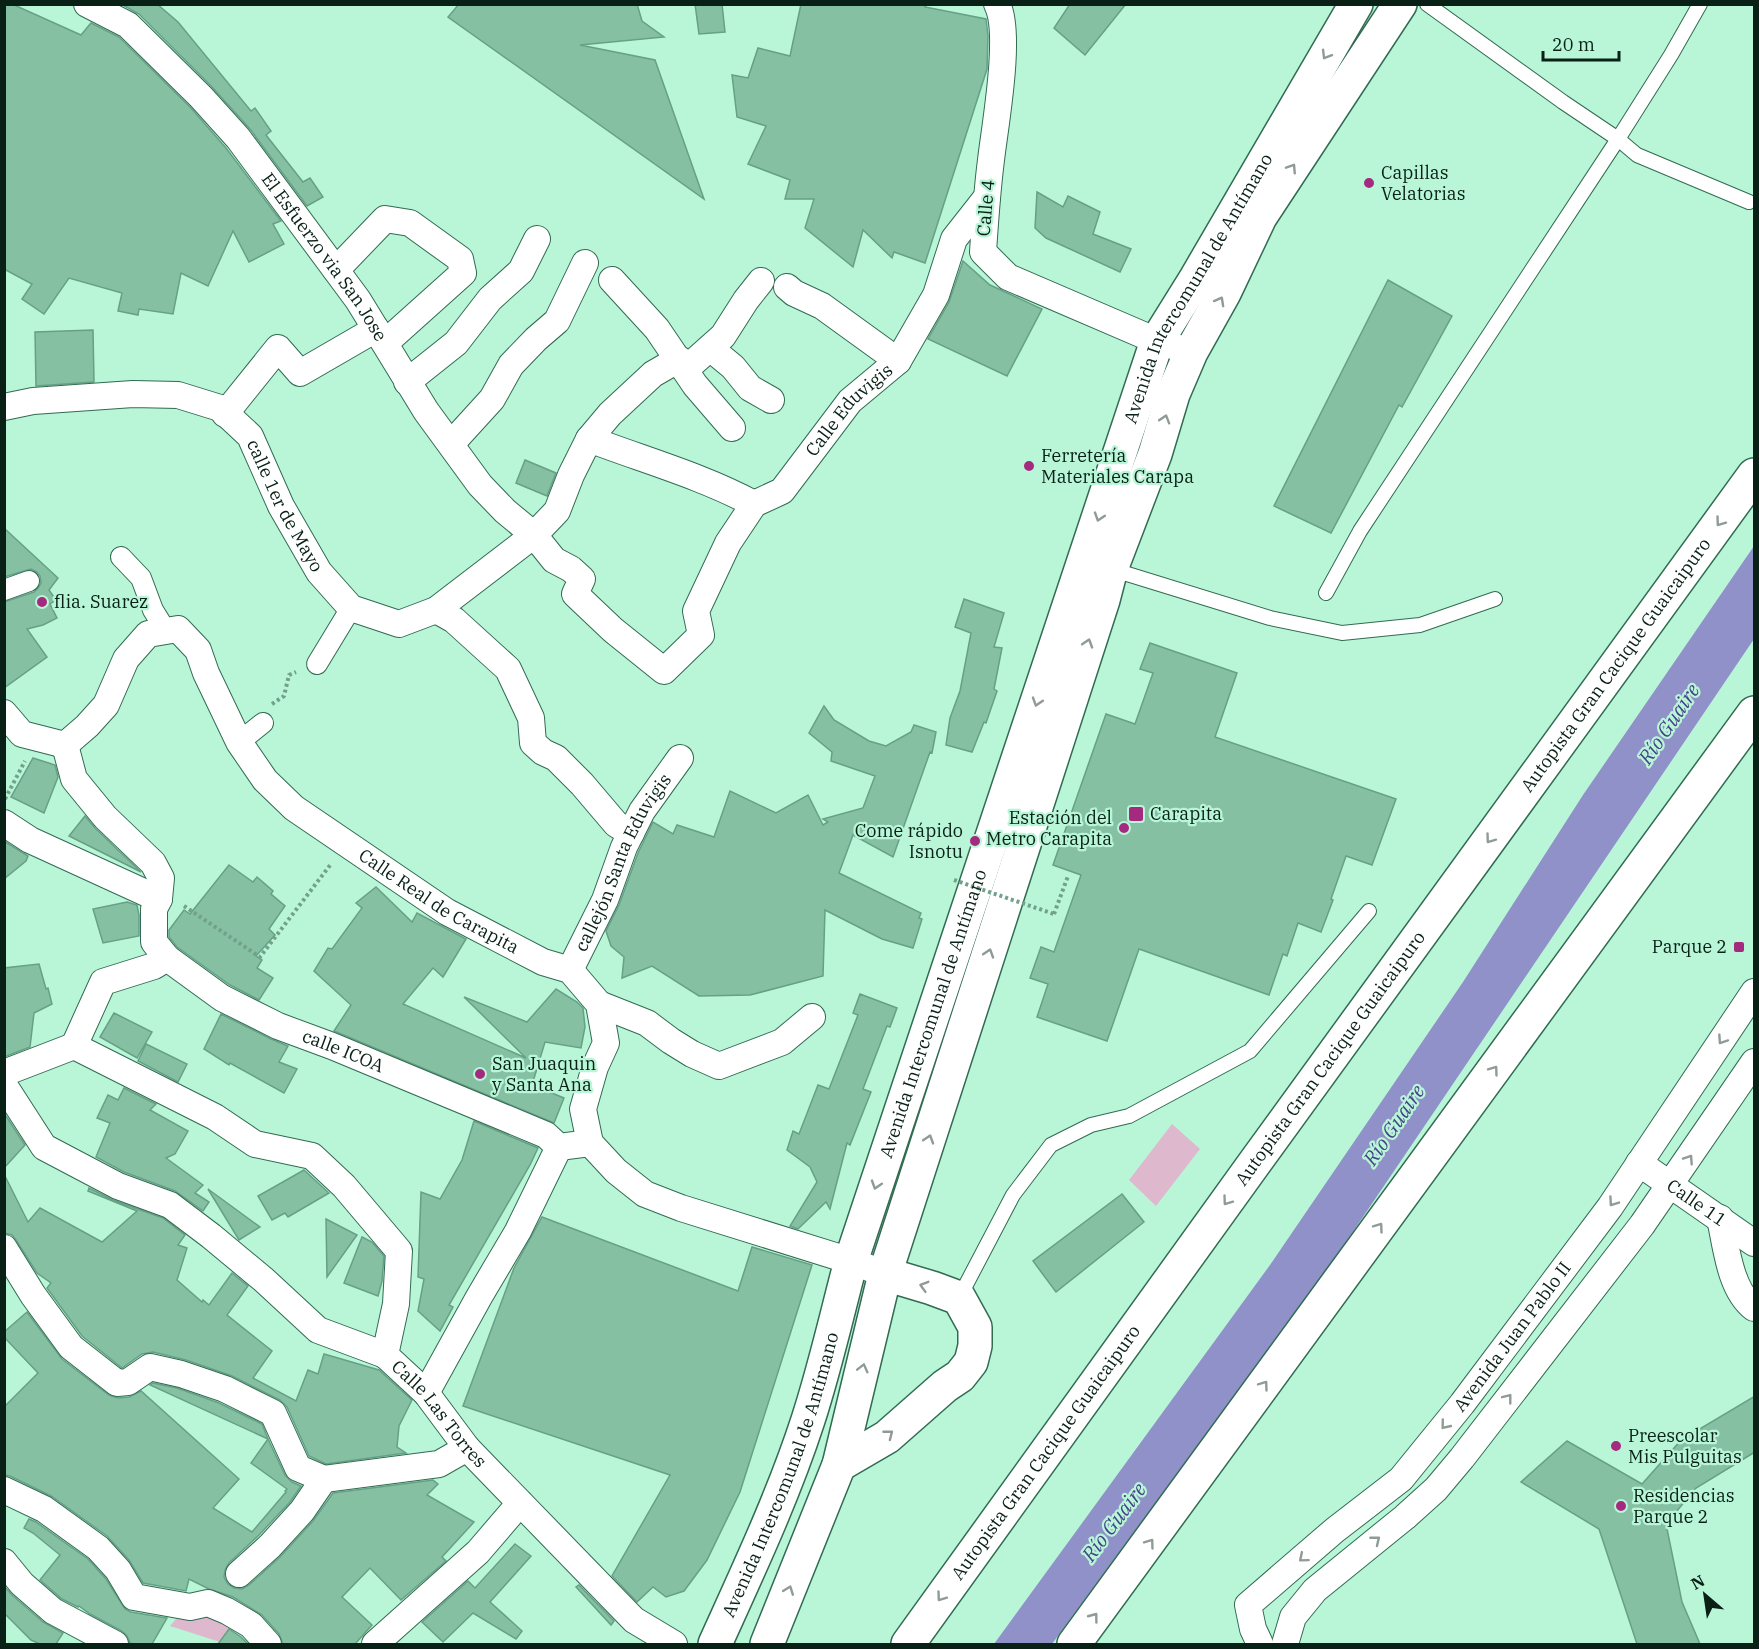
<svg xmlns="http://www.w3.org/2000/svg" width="1759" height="1649" font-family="'IBM Plex Serif',serif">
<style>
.green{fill:#deb9ce}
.water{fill:#9091c9}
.building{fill:#85c0a3;stroke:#66a085;stroke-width:1.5}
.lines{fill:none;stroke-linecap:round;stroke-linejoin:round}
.service-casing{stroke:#316b52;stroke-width:16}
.pedestrian-casing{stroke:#316b52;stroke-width:22}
.minor-casing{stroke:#316b52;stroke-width:28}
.secondary-casing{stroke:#316b52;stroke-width:36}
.motorway-casing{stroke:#316b52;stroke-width:36}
.path{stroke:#72a18b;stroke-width:4;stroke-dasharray:3 3;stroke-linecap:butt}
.service{stroke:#fff;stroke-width:14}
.pedestrian{stroke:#fff;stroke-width:20}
.minor{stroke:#fff;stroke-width:26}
.secondary{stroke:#fff;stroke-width:33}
.motorway{stroke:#fff;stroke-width:33}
.path-bridge{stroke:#72a18b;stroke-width:4;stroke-dasharray:3 3;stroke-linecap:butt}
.oneway{stroke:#909b96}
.poi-dot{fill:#a52a7f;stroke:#b9f6d8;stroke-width:2}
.labels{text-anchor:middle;stroke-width:4.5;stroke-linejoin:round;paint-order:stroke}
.poi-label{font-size:18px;fill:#082016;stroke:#b9f6d8;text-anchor:start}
.street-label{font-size:18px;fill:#082016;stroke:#b9f6d8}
.water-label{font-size:20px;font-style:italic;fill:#464288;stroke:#b9f6d8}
</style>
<rect width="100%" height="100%" fill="#b9f6d8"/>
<g class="green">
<polygon points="1172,1124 1200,1149 1156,1206 1129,1180"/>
<polygon points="191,1601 237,1617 220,1642 170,1626"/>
</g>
<polygon class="water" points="1754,546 1754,639 1300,1310 1168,1486 1052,1644 994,1644 1270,1265 1463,982 1583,795"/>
<g class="building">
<polygon points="4,4 12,4 81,35 91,23 119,37 190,107 226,148 281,221 273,224 284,244 249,262 233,231 208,286 181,273 173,314 139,309 138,315 118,311 122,293 69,278 44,314 22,299 32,284 4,269"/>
<polygon points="121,4 157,4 178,22 251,111 255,108 271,131 266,135 303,182 310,178 323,197 307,206 250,129 212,87 139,14"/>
<polygon points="459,4 637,4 642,21 664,37 580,45 655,60 704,199 448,17"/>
<polygon points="695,4 722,4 725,32 699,34"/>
<polygon points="801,4 926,4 925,7 986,19 988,36 987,69 925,263 894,252 892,258 863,230 853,267 805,228 814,199 785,199 790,180 748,164 766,126 737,117 732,75 748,78 758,48 790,56"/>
<polygon points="1070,4 1126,4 1085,55 1054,28"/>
<polygon points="1037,192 1063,207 1068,196 1100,212 1093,234 1131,249 1120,272 1046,238 1035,228"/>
<polygon points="963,261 990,285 1042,309 1007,376 928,339 949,302"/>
<polygon points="1388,280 1452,316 1402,407 1399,405 1331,533 1274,506"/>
<polygon points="93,330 94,382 36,386 35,332"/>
<polygon points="525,460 556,473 547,496 516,483"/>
<polygon points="4,528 58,578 49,590 56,600 50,604 57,618 43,625 27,629 47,657 4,688 4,602 34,592 38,588 41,583 40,576 37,572 31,569 4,577"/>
<polygon points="964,599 1004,613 994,647 1002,648 994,689 997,691 986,723 984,722 972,752 946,745 950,718 960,691 971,633 955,627"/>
<polygon points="1150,643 1237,673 1215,737 1396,799 1372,865 1346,856 1331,899 1333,900 1321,932 1298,923 1287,956 1283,954 1269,995 1139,949 1107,1041 1037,1017 1048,984 1030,978 1041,947 1054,952 1081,875 1053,865 1106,714 1135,724 1153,673 1140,669"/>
<polygon points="824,706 834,720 869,741 886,746 911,732 914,725 936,732 932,753 930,752 893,857 853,835 839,873 921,913 919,918 922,919 913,948 882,939 825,910 823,976 750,995 699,996 652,966 622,978 624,957 611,946 606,931 619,905 638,853 653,822 673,834 677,825 714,837 730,791 776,813 808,795 823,825 828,822 823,819 863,808 875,776 831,761 832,752 809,733"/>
<polygon points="33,758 55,765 58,777 44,813 11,797"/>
<polygon points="85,816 95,828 141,872 69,836"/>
<polygon points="4,841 28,856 26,861 4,879"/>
<polygon points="229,865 253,882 257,877 273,891 271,894 285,906 269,929 275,935 256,956 262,960 257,968 273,978 259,1000 230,985 177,947 169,937 169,930 184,910 190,914"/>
<polygon points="376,887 412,922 417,913 466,939 443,977 433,968 403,1004 526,1058 464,997 527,1022 556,989 577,1002 583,1008 585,1027 581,1048 545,1042 532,1085 564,1098 554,1123 334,1031 351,1005 314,971 328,948 332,949 362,908 356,903"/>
<polygon points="127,902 137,905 139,915 139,936 103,943 93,909"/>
<polygon points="39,964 46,989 48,988 52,1004 34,1013 30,1047 4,1057 4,968"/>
<polygon points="860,994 897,1008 890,1027 887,1026 863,1089 871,1092 850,1145 847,1143 830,1209 826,1202 798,1229 790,1226 817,1182 810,1167 787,1150 793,1131 799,1134 818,1085 829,1089 858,1015 853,1013"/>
<polygon points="114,1013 152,1032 137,1058 100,1037"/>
<polygon points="221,1014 271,1039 288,1046 279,1062 297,1069 284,1093 230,1063 229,1065 204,1049"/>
<polygon points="146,1044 187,1064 178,1082 138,1061"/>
<polygon points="124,1088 156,1104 150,1110 188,1131 175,1154 166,1158 203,1185 195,1193 209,1202 203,1211 175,1191 124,1172 96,1157 110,1123 97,1118 108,1095 118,1100"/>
<polygon points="4,1113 25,1145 4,1168"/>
<polygon points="474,1121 538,1148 530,1165 449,1305 453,1307 440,1331 418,1311 424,1279 418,1277 421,1192 440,1199 462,1160"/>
<polygon points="304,1170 329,1193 288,1217 285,1213 272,1220 258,1196"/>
<polygon points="4,1174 28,1222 40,1208 102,1242 137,1211 88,1191 89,1188 113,1200 163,1218 185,1235 178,1245 187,1248 177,1280 202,1302 203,1300 209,1305 232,1273 248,1286 227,1315 272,1351 253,1378 296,1401 308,1370 318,1374 324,1354 379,1370 412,1400 399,1426 397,1447 406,1453 326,1464 309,1456 287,1407 280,1400 232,1376 186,1360 153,1352 142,1354 122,1368 82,1336 47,1288 51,1283 37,1273 16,1240 12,1235 4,1233"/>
<polygon points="208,1189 260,1227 239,1240"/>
<polygon points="1122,1194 1144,1222 1056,1292 1033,1261"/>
<polygon points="542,1217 738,1291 752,1247 812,1265 740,1492 707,1560 684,1591 666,1597 653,1587 637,1602 612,1576 670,1475 463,1406 514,1268"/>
<polygon points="326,1219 357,1235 327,1277"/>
<polygon points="362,1237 372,1242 384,1256 382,1281 378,1296 344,1283"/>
<polygon points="27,1312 62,1359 109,1395 118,1398 129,1397 141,1391 239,1479 213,1508 252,1532 286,1492 285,1491 287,1489 251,1463 268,1439 285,1475 292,1482 301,1486 290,1502 259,1535 229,1563 225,1570 224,1577 228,1584 234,1588 242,1589 249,1585 280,1557 313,1521 333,1493 433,1480 438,1484 427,1495 474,1522 442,1557 446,1561 401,1600 370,1568 342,1597 372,1625 355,1644 283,1644 279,1634 262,1615 233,1597 209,1589 189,1579 186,1591 143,1583 129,1560 107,1536 51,1496 10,1476 4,1475 4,1407 38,1373 4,1337 4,1332"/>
<polygon points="153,1383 177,1388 219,1403 262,1424 268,1439 150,1385"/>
<polygon points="1755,1396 1755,1452 1696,1488 1666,1524 1682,1602 1700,1644 1637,1644 1599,1529 1521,1482 1567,1441 1642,1484 1681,1440"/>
<polygon points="29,1519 36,1522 88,1559 106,1579 125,1609 131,1612 167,1618 152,1644 133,1644 130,1643 127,1636 122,1631 90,1614 79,1606 78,1607 62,1599 40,1580 60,1555 33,1533 24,1528"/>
<polygon points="515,1544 531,1556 490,1602 522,1631 516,1639 473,1613 443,1642 422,1622 468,1581 475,1588"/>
<polygon points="579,1585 614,1621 611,1625 576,1587"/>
<polygon points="4,1586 12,1595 43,1622 63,1633 56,1644 40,1644 31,1640 4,1613"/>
<polygon points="229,1629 241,1637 248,1644 218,1644"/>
</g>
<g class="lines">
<g class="service-casing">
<g id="service">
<polyline points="1700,4 1671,55 1618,139 1637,155 1749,202"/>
<polyline points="1111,569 1270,618 1342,633 1420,625 1495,599"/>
<polyline points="1326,593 1360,531 1618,139 1563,102 1427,4"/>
<polyline points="959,1298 1013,1195 1051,1145 1091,1125 1129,1116 1250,1051 1369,911"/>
</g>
</g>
<g class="pedestrian-casing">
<g id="pedestrian">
<polyline points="121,557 141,578 153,610 166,631"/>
<polyline points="4,590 29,581"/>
<polyline points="317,664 351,608"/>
<polyline points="239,742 263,723"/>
</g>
</g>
<g class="minor-casing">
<g id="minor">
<path id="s1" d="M87 4 128 25 201 97 238 138 358 300 426 411 480 485 505 511 534 535 554 560 571 569 582 579 575 594 613 630 664 671 701 635 696 611 728 543 754 504 782 491 850 401 898 361 936 295 954 239 987 197"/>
<path d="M997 4C1012 33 995 125 991 160 987 191 985 222 983 252L1008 277 1157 341 1191 352"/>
<polyline points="336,270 385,219 410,223 460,259 463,273 385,343"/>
<polyline points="612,280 657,329 695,385 732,428"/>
<polyline points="787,287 794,293 822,306 898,361"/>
<polyline points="710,348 733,367 750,388 771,400"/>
<polyline points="686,369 723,336 746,300 761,281"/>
<polyline points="407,382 456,343 490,299 521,271 537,239"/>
<path id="s2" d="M4 407 33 401 133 394 178 395 220 408 250 436 281 506 319 572 351 608 399 624 436 610 534 535 557 511 571 475 589 439 610 414 653 374 679 359"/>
<polyline points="225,414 278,348 300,373 376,329"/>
<path d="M589 439C644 460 702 476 754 504"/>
<polyline points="451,444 492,399 511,365 536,339 557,321 585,263"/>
<polyline points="436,610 454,620 508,669 531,718 533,743 543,752 556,758 582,784 616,824 631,833"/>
<path id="s3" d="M4 713 22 734 65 745 87 726 106 705 126 659 148 634 178 629 198 650 206 673 239 742 265 780 294 808 447 912 543 962 570 970 599 1004 606 1043 595 1067 583 1109 590 1143 616 1171 645 1194 681 1208 851 1261 885 1274"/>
<path id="s4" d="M65 745 74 779 105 817 153 863 161 878 159 899 154 909V942L167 958 222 998 278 1026 332 1046 546 1135 559 1147 590 1143"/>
<polyline points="4,823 30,840 159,899"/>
<path id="s5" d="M570 970 605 900 624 847 642 811 680 758"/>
<polyline points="599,1004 647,1023 671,1041 692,1054 719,1066 782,1042 812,1017"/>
<polyline points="74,1046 103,982 154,966 167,958"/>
<path id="s6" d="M4 1073 74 1046 215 1117 255 1144 312 1156 344 1186 399 1251 396 1304 385 1355 426 1393 467 1448 634 1620 674 1644"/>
<polyline points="4,1085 44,1147 118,1186 170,1205 211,1236 264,1280 318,1330 385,1355"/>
<path id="s7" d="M1639 1163 1754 1243"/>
<path d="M1720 1218C1726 1246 1730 1290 1754 1308"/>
<polyline points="4,1248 33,1295 71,1347 117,1383 128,1382 150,1367 181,1374 225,1389 273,1413 298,1468 324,1479 439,1464 467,1448"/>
<polyline points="426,1393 479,1297 518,1231 559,1147"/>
<polyline points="4,1490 44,1509 98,1548 118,1570 134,1597 190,1607 208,1603 227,1611 251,1625 268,1644"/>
<polyline points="4,1562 22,1584 53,1611 115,1644"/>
<polyline points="239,1574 270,1546 302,1511 324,1479"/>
<polyline points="375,1644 478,1552 520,1503"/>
<path id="s8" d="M1260 1644 1253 1629 1248 1605 1335 1530 1401 1479 1462 1404 1610 1207 1754 992"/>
<polyline points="1285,1644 1293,1617 1315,1590 1405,1517 1436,1489 1462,1458 1642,1225 1754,1062"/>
</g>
</g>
<g class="secondary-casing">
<g id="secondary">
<polyline points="839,1465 887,1437 945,1386 960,1376 971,1362 975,1346 975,1327 959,1298 932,1288 885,1274"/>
<path id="s9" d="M715 1644C748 1571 783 1497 808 1420 825 1368 837 1314 851 1261L1157 341 1195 280 1356 4"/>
<polyline points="767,1644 839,1465 885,1274 1103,600 1111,569 1155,454 1173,394 1191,352 1224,293 1260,217 1400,4"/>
</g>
</g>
<g class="motorway-casing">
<g id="motorway">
<path id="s10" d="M908 1644 1253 1165 1754 475"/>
<polyline points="1074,1644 1754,713"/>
</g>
</g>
<g class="path">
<polyline points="272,704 284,696 289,675 296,672"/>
<polyline points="5,799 25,761"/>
<polyline points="184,906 260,957 331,864"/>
<polyline points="1054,914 1068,876"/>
</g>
<use href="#service" class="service"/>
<use href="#pedestrian" class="pedestrian"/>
<use href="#minor" class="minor"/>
<use href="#secondary" class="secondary"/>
<use href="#motorway" class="motorway"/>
<polyline class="path-bridge" points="954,880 1054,914"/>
</g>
<defs><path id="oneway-chevron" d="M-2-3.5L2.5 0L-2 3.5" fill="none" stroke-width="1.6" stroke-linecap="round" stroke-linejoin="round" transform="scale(1.5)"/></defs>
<g class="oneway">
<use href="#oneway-chevron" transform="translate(1326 55) rotate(121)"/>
<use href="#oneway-chevron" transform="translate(1292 168) rotate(-57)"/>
<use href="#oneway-chevron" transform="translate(1220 301) rotate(-61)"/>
<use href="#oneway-chevron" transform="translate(1165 419) rotate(-73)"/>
<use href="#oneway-chevron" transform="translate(1099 517) rotate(108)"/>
<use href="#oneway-chevron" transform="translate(1720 522) rotate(126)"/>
<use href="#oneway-chevron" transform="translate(1088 643) rotate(-72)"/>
<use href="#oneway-chevron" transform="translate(1037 702) rotate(108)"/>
<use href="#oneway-chevron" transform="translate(1490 839) rotate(126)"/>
<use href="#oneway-chevron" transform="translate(989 953) rotate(-72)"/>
<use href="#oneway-chevron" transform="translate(1722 1040) rotate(124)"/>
<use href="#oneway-chevron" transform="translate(1494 1070) rotate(-54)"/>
<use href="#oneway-chevron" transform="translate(929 1139) rotate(-72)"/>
<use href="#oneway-chevron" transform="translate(1689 1159) rotate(-56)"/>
<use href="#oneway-chevron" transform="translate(876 1185) rotate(108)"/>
<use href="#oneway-chevron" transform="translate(1227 1201) rotate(126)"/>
<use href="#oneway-chevron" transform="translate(1613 1202) rotate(125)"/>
<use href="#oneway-chevron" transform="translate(1379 1227) rotate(-54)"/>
<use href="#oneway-chevron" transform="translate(924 1286) rotate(-164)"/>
<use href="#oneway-chevron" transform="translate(863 1368) rotate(-76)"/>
<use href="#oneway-chevron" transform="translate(1264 1385) rotate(-54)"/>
<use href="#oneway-chevron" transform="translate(1508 1398) rotate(-52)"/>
<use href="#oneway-chevron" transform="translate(1445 1425) rotate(129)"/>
<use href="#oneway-chevron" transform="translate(889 1434) rotate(-38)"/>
<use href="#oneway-chevron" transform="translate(1376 1540) rotate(-39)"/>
<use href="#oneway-chevron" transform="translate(1150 1543) rotate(-54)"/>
<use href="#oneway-chevron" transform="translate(1303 1558) rotate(140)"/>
<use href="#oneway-chevron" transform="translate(789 1590) rotate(-69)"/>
<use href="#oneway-chevron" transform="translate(941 1597) rotate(126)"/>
<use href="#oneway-chevron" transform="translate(1094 1617) rotate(-53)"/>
</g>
<g class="poi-dot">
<circle cx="1369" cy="183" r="6"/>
<circle cx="1029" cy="466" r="6"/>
<circle cx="42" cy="602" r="6"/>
<rect x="1128" y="806" width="16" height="16" rx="3"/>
<circle cx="1124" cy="828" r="6"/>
<circle cx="975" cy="841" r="6"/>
<rect x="1733" y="941" width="12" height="12" rx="3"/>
<circle cx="480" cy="1074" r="6"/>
<circle cx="1616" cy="1446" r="6"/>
<circle cx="1621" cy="1506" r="6"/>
</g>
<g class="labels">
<g class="poi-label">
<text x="1381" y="179">Capillas<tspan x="1381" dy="21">Velatorias</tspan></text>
<text x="1041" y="462">Ferretería<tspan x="1041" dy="21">Materiales Carapa</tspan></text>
<text x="54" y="608">flia. Suarez</text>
<text x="1150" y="820">Carapita</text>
<text x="1112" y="824" text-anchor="end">Estación del<tspan x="1112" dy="21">Metro Carapita</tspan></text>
<text x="963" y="837" text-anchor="end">Come rápido<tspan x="963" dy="21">Isnotu</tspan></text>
<text x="1727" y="953" text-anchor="end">Parque 2</text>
<text x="492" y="1070">San Juaquin<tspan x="492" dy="21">y Santa Ana</tspan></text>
<text x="1628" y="1442">Preescolar<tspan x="1628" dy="21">Mis Pulguitas</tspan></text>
<text x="1633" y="1502">Residencias<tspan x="1633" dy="21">Parque 2</tspan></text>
</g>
<g class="street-label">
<text transform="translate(986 208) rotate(-85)" y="6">Calle 4</text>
<text dy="6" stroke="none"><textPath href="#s1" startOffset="351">El Esfuerzo via San Jose</textPath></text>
<text dy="6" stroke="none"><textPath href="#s9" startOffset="1442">Avenida Intercomunal de Antímano</textPath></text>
<text dy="6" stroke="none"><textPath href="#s1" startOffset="1236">Calle Eduvigis</textPath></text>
<text dy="6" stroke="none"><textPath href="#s2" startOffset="338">calle 1er de Mayo</textPath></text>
<text dy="6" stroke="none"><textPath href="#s10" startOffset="1208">Autopista Gran Cacique Guaicaipuro</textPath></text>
<text dy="6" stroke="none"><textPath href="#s5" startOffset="120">callejón Santa Eduvigis</textPath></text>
<text dy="6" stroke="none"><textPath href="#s3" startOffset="632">Calle Real de Carapita</textPath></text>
<text dy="6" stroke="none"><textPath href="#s9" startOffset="668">Avenida Intercomunal de Antímano</textPath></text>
<text dy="6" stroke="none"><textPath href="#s4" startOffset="454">calle ICOA</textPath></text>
<text dy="6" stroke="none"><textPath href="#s10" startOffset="722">Autopista Gran Cacique Guaicaipuro</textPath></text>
<text dy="6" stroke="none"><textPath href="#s7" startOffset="70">Calle 11</textPath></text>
<text dy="6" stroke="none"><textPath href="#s8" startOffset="420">Avenida Juan Pablo II</textPath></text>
<text dy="6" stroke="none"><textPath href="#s6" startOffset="654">Calle Las Torres</textPath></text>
<text dy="6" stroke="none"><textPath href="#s10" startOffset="236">Autopista Gran Cacique Guaicaipuro</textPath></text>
<text dy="6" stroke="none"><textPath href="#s9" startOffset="182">Avenida Intercomunal de Antímano</textPath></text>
</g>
<g class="water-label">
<text transform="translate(1669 724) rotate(-56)" y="7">Río Guaire</text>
<text transform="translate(1394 1125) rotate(-56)" y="7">Río Guaire</text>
<text transform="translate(1114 1522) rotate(-53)" y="7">Río Guaire</text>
</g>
</g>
<rect width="1759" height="1649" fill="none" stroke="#082016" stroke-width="12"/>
<g transform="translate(1705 1595) rotate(331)" stroke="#b9f6d8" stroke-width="4.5" paint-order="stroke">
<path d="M0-4.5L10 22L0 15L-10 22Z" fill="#082016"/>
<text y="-9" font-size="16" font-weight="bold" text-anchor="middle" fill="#082016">N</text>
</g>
<path d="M1543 51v9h76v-9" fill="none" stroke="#082016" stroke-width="3"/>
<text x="1552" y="51" font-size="18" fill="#082016" stroke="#b9f6d8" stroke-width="4.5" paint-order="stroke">20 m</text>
</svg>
